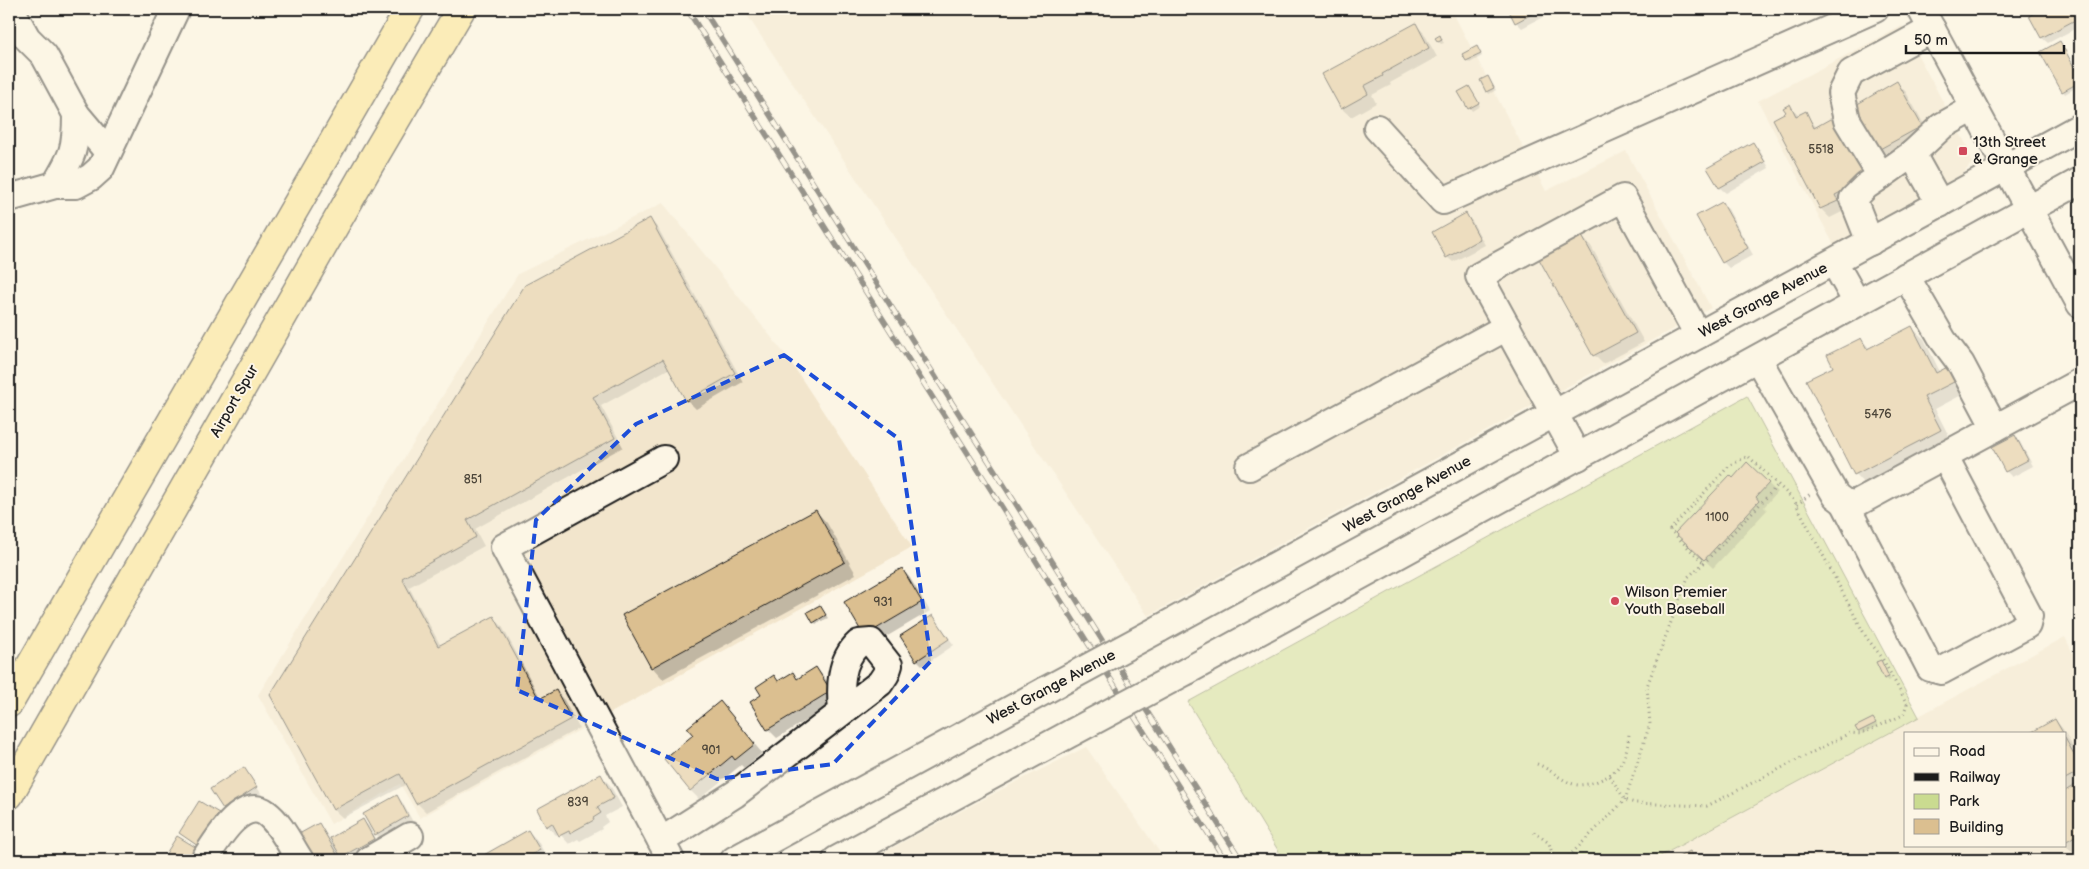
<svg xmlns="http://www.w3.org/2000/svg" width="2089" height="869" font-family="'Balsamiq Sans',sans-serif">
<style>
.built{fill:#f2e5cc;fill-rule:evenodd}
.green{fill:#cadb90;stroke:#737c56}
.shadow{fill:#0003}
.building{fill:#dbbf90;stroke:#1c1c1c}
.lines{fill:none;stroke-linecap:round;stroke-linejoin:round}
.minor-casing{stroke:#1c1c1c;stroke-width:30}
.highway-casing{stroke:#1c1c1c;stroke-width:31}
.path{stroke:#1c1c1c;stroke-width:3;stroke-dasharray:1 4;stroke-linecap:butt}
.minor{stroke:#fcf5e5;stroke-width:26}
.highway{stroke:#fbe080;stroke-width:28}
.rail-casing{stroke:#1c1c1c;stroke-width:5.5}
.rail{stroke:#fcf5e5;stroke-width:4;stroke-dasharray:11;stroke-linecap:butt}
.minor-bridge-casing{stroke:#1c1c1c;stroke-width:30;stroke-linecap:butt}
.minor-bridge{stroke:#fcf5e5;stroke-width:26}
.marked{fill:none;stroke:#1d4ed8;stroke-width:4;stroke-dasharray:10 6;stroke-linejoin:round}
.poi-dot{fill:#d1495b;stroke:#fcf5e5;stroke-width:2}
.labels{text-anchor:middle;stroke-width:4;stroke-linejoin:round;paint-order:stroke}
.number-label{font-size:12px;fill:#4c4539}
.poi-label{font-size:15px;fill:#1c1c1c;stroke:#fcf5e5;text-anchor:start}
.street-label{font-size:15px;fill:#1c1c1c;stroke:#fcf5e5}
</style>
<rect width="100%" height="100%" fill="#fcf5e5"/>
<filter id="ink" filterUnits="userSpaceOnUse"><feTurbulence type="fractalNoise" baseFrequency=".02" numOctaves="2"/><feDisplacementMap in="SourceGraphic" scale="10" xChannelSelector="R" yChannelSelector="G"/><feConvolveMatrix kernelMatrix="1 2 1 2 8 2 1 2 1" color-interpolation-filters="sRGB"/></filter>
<g filter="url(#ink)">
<g class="built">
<polygon points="743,9 1451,9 1546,191 1626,151 1711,308 1148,616"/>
<polygon points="1902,26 1968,148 1972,163 1963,174 1834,245 1758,101"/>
<polygon points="663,203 788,358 912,547 420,818 400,784 331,824 258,695 518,274"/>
<path d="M2065 637 2080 668V860H1653ZM1905 733H2065V845H1905Z"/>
<polygon points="1086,747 1165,860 869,860 1012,784"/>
</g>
<polygon class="green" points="1747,396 1919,717 1653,860 1284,860 1188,702"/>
<g class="shadow">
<polygon points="1509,9 1558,9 1522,28 1516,22"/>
<polygon points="2043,9 2076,9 2080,17 2080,26 2048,43 2042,38 2031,16"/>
<polygon points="1415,24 1424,33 1437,57 1390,83 1391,85 1372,95 1376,103 1351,117 1342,109 1324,74"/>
<polygon points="1440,37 1444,43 1441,44 1439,42"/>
<polygon points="2060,42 2080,77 2080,85 2065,94 2063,91"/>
<polygon points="1479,50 1482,56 1470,63 1467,60"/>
<polygon points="1488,77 1496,90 1489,94 1487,91"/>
<polygon points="1897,83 1906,92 1930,135 1888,158 1879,150"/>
<polygon points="1469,87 1480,106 1472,111 1460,92"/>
<polygon points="1790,106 1799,115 1805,113 1817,128 1838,123 1846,210 1830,218 1821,209 1775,120 1788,113"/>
<polygon points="1753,144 1759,149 1769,168 1726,193 1720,188"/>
<polygon points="1722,204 1728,209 1753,255 1729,268 1723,262"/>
<polygon points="1466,215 1472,221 1485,245 1453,262 1447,257"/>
<polygon points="650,220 658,228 743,382 696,409 687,400 670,368 601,406 623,447 475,529 484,546 409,587 441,646 493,618 502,626 541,699 555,691 564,700 579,728 426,812 417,803 407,784 343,818 334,810 272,695"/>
<polygon points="1582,237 1591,246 1644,342 1603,364 1594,355 1541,260"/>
<polygon points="1912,328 1924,339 1940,372 1973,389 1935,409 1952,442 1866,486 1855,474 1834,368 1861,339 1870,349"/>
<polygon points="2015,436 2020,442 2033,466 2012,477 2006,471 1994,448"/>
<polygon points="1748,464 1777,492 1764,507 1767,510 1713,568 1685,541 1733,479"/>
<polygon points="816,511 827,523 856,574 663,679 652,667"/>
<polygon points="902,569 910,578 930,611 874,644 865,635"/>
<polygon points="820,606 828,618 816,624 814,622"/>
<polygon points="933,617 954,645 923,666 917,660"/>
<polygon points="1881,661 1891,680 1888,681 1878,663"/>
<polygon points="816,668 824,677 839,700 777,738 768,729 752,703 763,696 774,677 779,682 793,674 798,679"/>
<polygon points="720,703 762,753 744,768 741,765 699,799 690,790 695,735"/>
<polygon points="1873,719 1878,726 1862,734 1859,731"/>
<polygon points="2055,720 2063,729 2080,760 2080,847 2072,852 2065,845 2065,733 2032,733"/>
<polygon points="244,769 261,793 229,814 224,808"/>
<polygon points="601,776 610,785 622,807 605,816 608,822 601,827 602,829 580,841 578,839 569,844 559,833 556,835 547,826"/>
<polygon points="397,796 402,802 413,822 382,840 376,834"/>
<polygon points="218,814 224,820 204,850 180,833"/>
<polygon points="363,821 369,826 379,845 351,860 345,860 340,854 342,860 315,860 301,835 319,824 330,839"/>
<polygon points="528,831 537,840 548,859 477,860"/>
</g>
<g class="building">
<polygon points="1508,9 1541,9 1515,23"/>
<polygon points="2041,9 2074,9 2079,18 2041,38 2029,16"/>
<polygon points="1416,23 1429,48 1382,74 1383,76 1364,86 1368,94 1341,109 1322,74"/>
<polygon points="1440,35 1442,40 1438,42 1435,38"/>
<polygon points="2060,41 2080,78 2080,82 2062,92 2040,52"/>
<polygon points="1477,46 1481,54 1466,61 1462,54"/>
<polygon points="1488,76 1494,88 1486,92 1480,80"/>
<polygon points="1897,81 1922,126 1878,150 1854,106"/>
<polygon points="1469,86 1479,103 1468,109 1458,92"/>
<polygon points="1790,104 1796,116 1806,111 1814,128 1830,119 1839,121 1864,171 1862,181 1835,195 1838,201 1820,209 1773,119 1786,112 1783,108"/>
<polygon points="1753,142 1765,162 1719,188 1707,168"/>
<polygon points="1722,202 1748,248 1722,263 1696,216"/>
<polygon points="1466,213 1480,239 1446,258 1432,232"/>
<polygon points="650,218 735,373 686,401 663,359 593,397 615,438 467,520 476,537 402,578 438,646 494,616 539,699 556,690 571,719 416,804 400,774 333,810 270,695 525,285"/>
<polygon points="1582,236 1636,333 1593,356 1539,259"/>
<polygon points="1912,326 1936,373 1955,363 1962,378 1924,397 1941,430 1854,475 1806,380 1833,367 1827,355 1861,338 1867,349"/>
<polygon points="2015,435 2028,460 2005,472 1992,447"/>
<polygon points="1747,462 1769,483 1756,497 1759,501 1704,560 1675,533 1730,475 1733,478"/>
<polygon points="816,510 845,562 651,668 622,615"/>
<polygon points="902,568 922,602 864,636 844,602"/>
<polygon points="820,605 826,615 813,623 807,612"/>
<polygon points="933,615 949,639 916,661 900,636"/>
<polygon points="1881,660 1889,677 1884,679 1876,662"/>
<polygon points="816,667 831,691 767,730 750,702 761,695 756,687 774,675 778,681 793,672 797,679"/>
<polygon points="720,701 755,744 735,760 732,756 690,791 664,759 693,735 687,728"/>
<polygon points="1873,718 1876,723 1858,732 1855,727"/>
<polygon points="2055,719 2063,733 2030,733"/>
<polygon points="2065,738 2080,765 2080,771 2065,779"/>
<polygon points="244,767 257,787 223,809 210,789"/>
<polygon points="601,774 614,798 597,807 601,813 593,818 594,820 570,833 569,831 559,836 552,823 546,827 537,809"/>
<polygon points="2080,782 2080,833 2065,842 2065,791"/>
<polygon points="397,795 408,816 375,835 363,814"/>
<polygon points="199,801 219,813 198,846 179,833"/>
<polygon points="363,819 374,839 341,857 330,838"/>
<polygon points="319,823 338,856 331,860 314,860 299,834"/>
<polygon points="528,830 540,850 521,860 475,860"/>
<polygon points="177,836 197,848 189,860 162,860"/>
<polygon points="1690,851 1696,860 1673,860"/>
</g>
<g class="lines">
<g class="minor-casing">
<g id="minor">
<polyline points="11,9 27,38 44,55 76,114 108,152"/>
<polyline points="1921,9 2080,304"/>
<polyline points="1377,128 1443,201 1875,9"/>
<polyline points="1912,154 1942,126 1974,108"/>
<polyline points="1881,176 1912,154 1940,204"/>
<path d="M55 185C73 155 76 149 76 114"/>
<polyline points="9,198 55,185 76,185 91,177 101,168 176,9"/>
<polyline points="1870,242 1853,199 1866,186 1881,176 1847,120 1841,93 1851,73 1932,29"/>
<polyline points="1834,262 1857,303"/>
<polyline points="1906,276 1943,340 1961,364 1995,428"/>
<polyline points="1758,359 1836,496 1844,502 1855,504 2080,382"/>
<polyline points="1578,457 1479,276 1623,198 1698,335"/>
<polyline points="664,459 504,547 671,860"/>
<polyline points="1249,467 1507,327"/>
<polyline points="1844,502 1930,668 1941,671 2027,625 2029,616 1944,455"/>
<polyline points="1159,629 2080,127"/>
<polyline points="1187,671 2080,181"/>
<path d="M661 841 735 794 880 683 886 674 889 665 871 642 859 643C839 661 840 688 842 712"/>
<path d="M204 860C214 845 241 795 266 813 281 824 290 845 300 860"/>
<polyline points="369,860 410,836"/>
<polyline points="734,860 1046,690"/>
<polyline points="836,860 1073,732"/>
</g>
</g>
<g class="highway-casing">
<g id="highway">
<polyline points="9,703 410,9"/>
<polyline points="9,795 368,167 461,9"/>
</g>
</g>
<g class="path">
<polyline points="1797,505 1810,494"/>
<path d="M1537 764C1551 769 1563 783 1578 785 1585 785 1594 783 1600 780 1621 771 1627 756 1629 734"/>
<polyline points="1610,776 1625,800 1635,803 1707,806 1850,733 1861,734 1903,715 1907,704 1881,656 1866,637 1794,500 1748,456 1729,466 1670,530 1704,563"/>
<polyline points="1534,832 1549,843 1554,860"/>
<polyline points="1565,860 1625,800 1650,724 1647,686 1688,577 1704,563 1778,485"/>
</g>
<use href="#minor" class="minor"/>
<use href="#highway" class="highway"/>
<g class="rail-casing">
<g id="rail">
<polyline points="687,9 1225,860"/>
<polyline points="703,9 1241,860"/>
</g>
</g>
<use href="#rail" class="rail"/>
<g class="minor-bridge-casing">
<g id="minor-bridge">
<polyline points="1046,690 1159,629"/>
<polyline points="1073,732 1187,671"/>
</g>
</g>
<use href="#minor-bridge" class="minor-bridge"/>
</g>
</g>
<path d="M0 0H2089V869H0ZM784 355 899 439 931 661 833 764 717 779 517 690 536 520 636 424Z" fill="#fcf5e5" fill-opacity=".55" fill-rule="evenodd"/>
<path class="marked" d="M784 355 899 439 931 661 833 764 717 779 517 690 536 520 636 424Z"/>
<g class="poi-dot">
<rect x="1958" y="146" width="10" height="10" rx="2.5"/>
<circle cx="1615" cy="601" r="5"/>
</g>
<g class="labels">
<g class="number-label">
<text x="1821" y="153">5518</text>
<text x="1878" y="418">5476</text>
<text x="473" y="483">851</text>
<text x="1717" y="521">1100</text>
<text x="883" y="606">931</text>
<text x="711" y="754">901</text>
<text x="578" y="806">839</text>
</g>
<g class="poi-label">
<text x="1973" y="147">13th Street<tspan x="1973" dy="17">&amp; Grange</tspan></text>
<text x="1625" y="597">Wilson Premier<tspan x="1625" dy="17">Youth Baseball</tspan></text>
</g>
<g class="street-label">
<text transform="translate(1763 300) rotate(-28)" y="5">West Grange Avenue</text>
<text transform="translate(234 401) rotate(-60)" y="5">Airport Spur</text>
<text transform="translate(1407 494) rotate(-29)" y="5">West Grange Avenue</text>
<text transform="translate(1051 687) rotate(-28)" y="5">West Grange Avenue</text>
</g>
</g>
<rect width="2089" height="869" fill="none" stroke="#fcf5e5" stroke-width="30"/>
<rect x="15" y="15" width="2059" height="839" fill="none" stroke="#1c1c1c" stroke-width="2" filter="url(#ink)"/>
<rect x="1904" y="732" width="162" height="115" fill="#fcf5e5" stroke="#a29e95"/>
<rect x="1914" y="748" width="25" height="8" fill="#fcf5e5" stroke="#a29e95"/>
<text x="1949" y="756" font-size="15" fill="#1c1c1c">Road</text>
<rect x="1914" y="773" width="25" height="8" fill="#1c1c1c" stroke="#a29e95"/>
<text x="1949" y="782" font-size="15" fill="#1c1c1c">Railway</text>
<rect x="1914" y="794" width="25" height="15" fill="#cadb90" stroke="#a29e95"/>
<text x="1949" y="806" font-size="15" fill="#1c1c1c">Park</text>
<rect x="1914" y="819" width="25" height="15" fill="#dbbf90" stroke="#a29e95"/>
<text x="1949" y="832" font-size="15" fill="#1c1c1c">Building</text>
<path d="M1906 45v8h158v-8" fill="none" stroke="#1c1c1c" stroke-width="2.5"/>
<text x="1914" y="45" font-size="15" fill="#1c1c1c" stroke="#fcf5e5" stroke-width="4" paint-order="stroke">50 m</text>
</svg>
